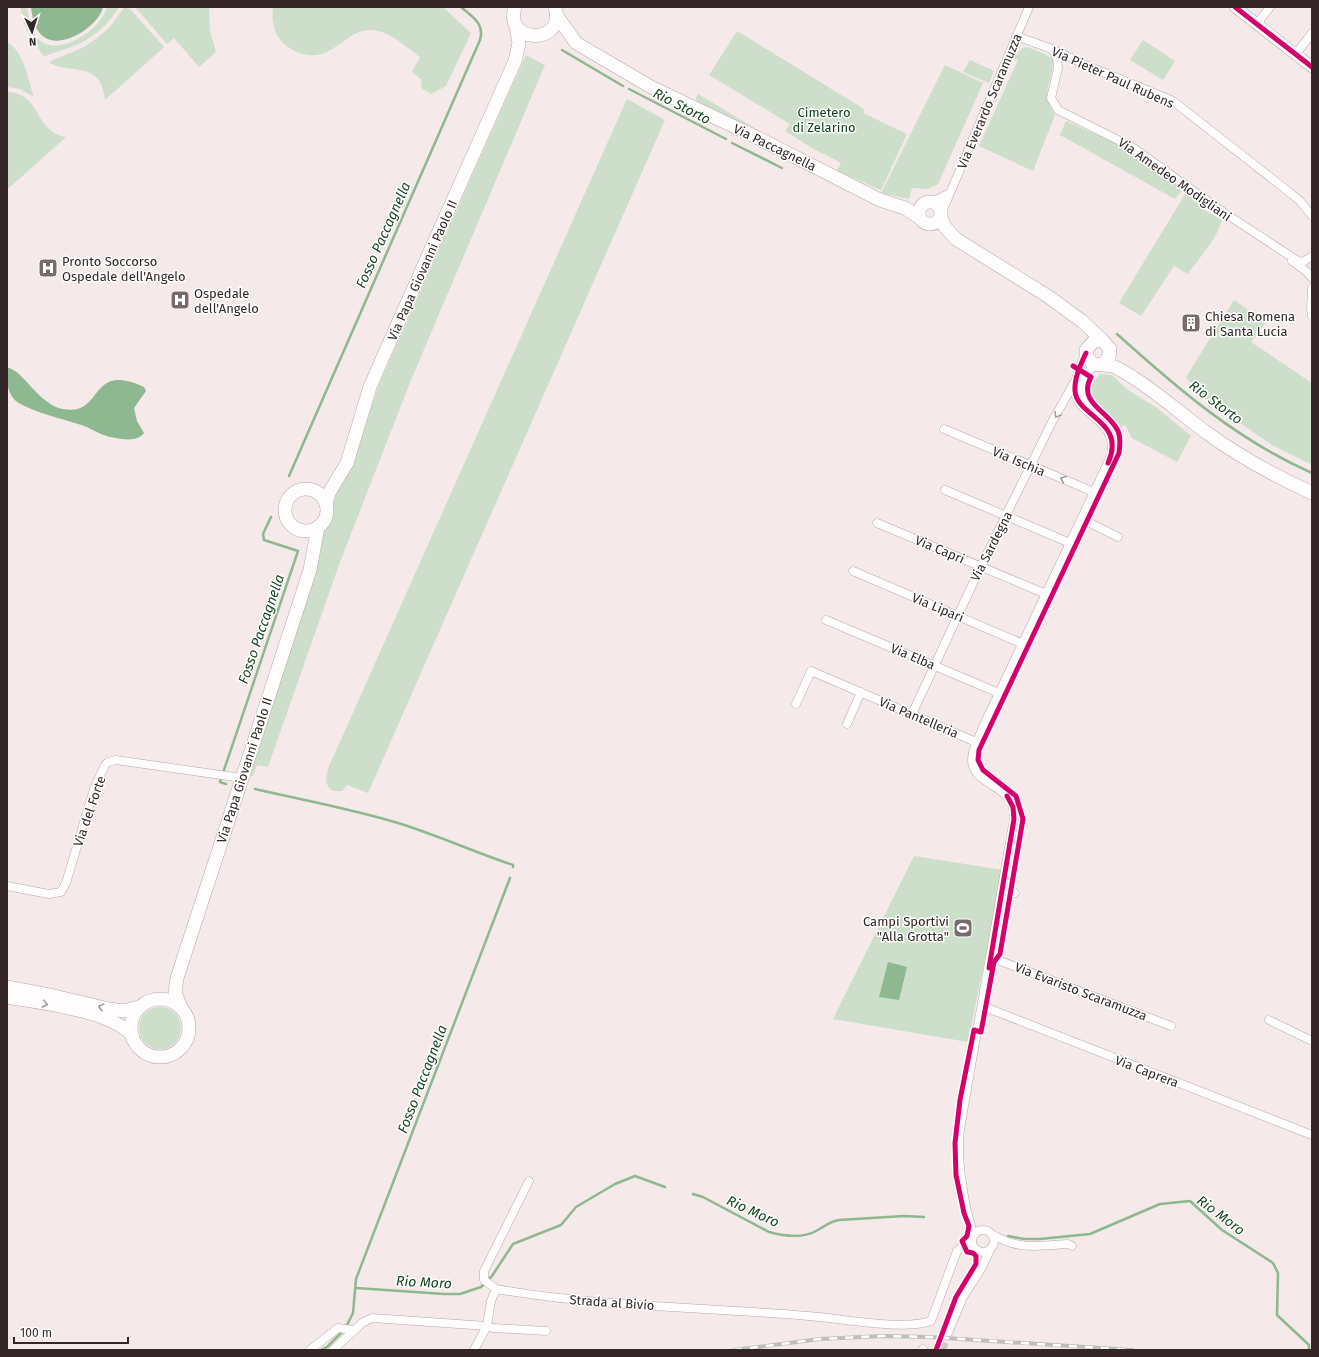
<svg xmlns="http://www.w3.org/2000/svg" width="1319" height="1357" font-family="'Fira Sans',sans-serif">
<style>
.green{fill:#cddfca}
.water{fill:#8db890}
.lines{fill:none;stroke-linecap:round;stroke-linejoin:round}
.stream{stroke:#8db890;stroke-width:2.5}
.minor-tunnel{stroke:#cec2c2;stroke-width:8;stroke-dasharray:8 4;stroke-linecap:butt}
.minor-casing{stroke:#b4a8a8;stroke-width:9}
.tertiary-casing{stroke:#b4a8a8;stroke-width:12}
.primary-casing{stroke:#b4a8a8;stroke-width:14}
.minor{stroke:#fefcfc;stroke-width:8}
.tertiary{stroke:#fefcfc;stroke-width:11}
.primary{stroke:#fefcfc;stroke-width:13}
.rail-casing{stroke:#c0bdbd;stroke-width:4}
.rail{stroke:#fff;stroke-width:2.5;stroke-dasharray:8;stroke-linecap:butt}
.cycleway-casing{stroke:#fff;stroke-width:8}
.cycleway{stroke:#d6006c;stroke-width:5}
.oneway{stroke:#a39c9c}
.labels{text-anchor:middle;stroke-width:3;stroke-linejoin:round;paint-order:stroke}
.street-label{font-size:13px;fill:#342626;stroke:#fff}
.park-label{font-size:13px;fill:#10411b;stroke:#fff}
.poi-label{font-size:13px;fill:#342626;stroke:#fff;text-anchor:start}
.water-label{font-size:14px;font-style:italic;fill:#174821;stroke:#fff}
</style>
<rect width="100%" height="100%" fill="#f5e9e9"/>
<g class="green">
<path d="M21 7H27C28 16 32 32 38 39 58 59 102 29 107 7H119C109 25 91 40 71 47 62 51 53 52 44 57 34 41 21 26 21 7Z"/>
<path d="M126 7 131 10 164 47 105 100C101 58 69 76 49 62L84 47 97 38 109 28 124 8Z"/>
<polygon points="135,7 209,7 210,31 216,52 199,67 174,38 167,44"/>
<path d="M273 7H443L471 33 446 86 431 94 422 89 421 79 412 72 420 57C406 47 388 29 369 30 346 31 334 58 309 55 299 54 291 50 284 44 274 35 271 20 273 7Z"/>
<polygon points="737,31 864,109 863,113 907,134 881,190 837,171 841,163 812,148 785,131 790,124 709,75"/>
<polygon points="1143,40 1175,61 1163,80 1130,60"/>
<path d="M7 42C24 51 28 80 34 97L20 89 7 87Z"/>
<path d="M1027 47 1045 54 1053 59C1053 85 1039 89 1055 115L1033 171 979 146 1018 60 1014 58 1022 48Z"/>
<polygon points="526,55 545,65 411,380 340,562 268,767 257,765 253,776 250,776 319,559 322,530 329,518 329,504 366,421 381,380"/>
<polygon points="970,60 994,71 989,83 963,72"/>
<polygon points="945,65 983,83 938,184 928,189 912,188 909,199 881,193"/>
<path d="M7 92C42 93 34 132 66 137L9 188 7 187Z"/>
<polygon points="698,94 756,129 697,104 696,98"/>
<path d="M627 99 665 120 368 793 347 785 342 791H333C319 782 330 765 335 753Z"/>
<polygon points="1066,121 1111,141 1183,189 1175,199 1060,135"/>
<path d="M1187 191 1203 204 1201 208 1222 220C1216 241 1200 256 1188 274L1174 266 1141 316 1119 303Z"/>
<polygon points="1234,300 1266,322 1251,342 1312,383 1312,465 1272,445 1201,396 1186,377"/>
<path d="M1100 374 1112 375 1128 390 1156 407 1191 436 1177 462 1132 438 1125 425 1119 428C1111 412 1091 405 1090 386Z"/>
<polygon points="914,856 1003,870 968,1042 833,1019"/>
<circle cx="160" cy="1028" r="21"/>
</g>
<g class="water">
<path d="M31 7H103C99 26 62 50 44 37 35 31 32 17 31 7Z"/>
<path d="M8 368C22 369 39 405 63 409 105 417 87 361 144 387L146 391 134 408 137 421 144 433C138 441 125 440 116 438 104 437 94 430 84 426 68 420 22 410 13 398 7 390 6 378 8 368Z"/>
<polygon points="888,962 907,967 899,1000 879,997"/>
</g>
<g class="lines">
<g class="stream">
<polyline points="562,50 623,86"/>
<polyline points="629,89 726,139"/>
<polyline points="732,143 782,168"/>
<path d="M1117 334C1177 388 1237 440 1312 473"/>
<path d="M289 476 480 40C485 23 472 17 461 7"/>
<polyline points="224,770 298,551 264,540 263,534 271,517"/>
<polyline points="221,778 220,782 226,784"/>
<path d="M255 789C303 800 352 809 398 823 437 835 474 852 513 865V867"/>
<path d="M693 1194 703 1197 769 1232C784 1236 802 1239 816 1231 824 1227 830 1221 839 1220L904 1216 924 1217"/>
<polyline points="1008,1236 1024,1239 1040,1239 1090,1234 1160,1204 1190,1201 1222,1230 1273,1263 1278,1273 1277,1315 1309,1345 1309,1350"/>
<polyline points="356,1288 444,1294 460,1294 481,1287 492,1276 513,1244 561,1225 576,1207 615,1184 635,1176 665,1187"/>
<polyline points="346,1327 353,1313 356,1279 510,878"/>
<polyline points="321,1350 327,1347 343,1331"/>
</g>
<polyline class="minor-tunnel" points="942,1350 948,1333"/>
<g class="minor-casing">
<g id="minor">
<polyline points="1257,24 1270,7"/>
<polyline points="1016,36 1052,49 1086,65 1173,101 1289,192 1300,201 1312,216"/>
<polyline points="1052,49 1057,58 1058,68 1051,98 1058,110 1132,147 1223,212 1298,261 1303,262 1312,256"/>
<polyline points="1296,54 1312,33"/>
<polyline points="931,202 948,194"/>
<polyline points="942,212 1029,7"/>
<polyline points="1292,261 1307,272 1312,278"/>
<polyline points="1312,288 1311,308 1312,316"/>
<path d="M1088 407C1080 393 1080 370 1099 365"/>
<polyline points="944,429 1094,492"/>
<polyline points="945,490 1070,543"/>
<polyline points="1082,519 1118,537"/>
<polyline points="877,523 1046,594"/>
<polyline points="853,571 1023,644"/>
<polyline points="826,620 999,693"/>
<polyline points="796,704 811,671 976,742"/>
<polyline points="912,714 981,566 1052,422 1074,383"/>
<polyline points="847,724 861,692"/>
<polyline points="7,886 49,894 61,892 66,883 94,789 105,765 108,762 116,760 242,778"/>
<polyline points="1002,889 1015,893"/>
<polyline points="990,957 1171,1026"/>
<polyline points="982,1006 1312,1135"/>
<polyline points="1269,1020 1312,1041"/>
<circle cx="983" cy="1241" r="11"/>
<path d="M973 1234C971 1225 968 1216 966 1207 961 1181 957 1155 960 1129L1014 819C1014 813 1014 807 1011 801 999 783 966 780 973 753 975 744 980 735 983 727L1111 456C1119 420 1078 416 1075 392 1074 379 1081 364 1086 353"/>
<path d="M993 1235C1019 1250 1038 1246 1068 1244L1072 1246"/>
<polyline points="496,1289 484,1280 484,1271 529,1181"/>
<polyline points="948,1333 963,1297 981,1269 990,1250"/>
<polyline points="310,1350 338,1328 354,1330"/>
<path d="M333 1350 362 1323 372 1318 487 1326 491 1301 496 1289C599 1307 704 1307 808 1316 839 1318 904 1331 931 1321L957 1251 971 1239"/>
<polyline points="474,1350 487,1326 493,1328 546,1331"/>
<polyline points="922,1350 923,1349"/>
</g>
</g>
<g class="tertiary-casing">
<polyline id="tertiary" points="1235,7 1312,67"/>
</g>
<g class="primary-casing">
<g id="primary">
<path d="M515 7C503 45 567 45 555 7"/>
<polyline points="557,16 576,43 651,87 756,137 880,200 905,208 920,218"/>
<circle cx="930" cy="213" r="11"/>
<polyline points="941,216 944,226 956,239 1049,297 1083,322 1102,340"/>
<path d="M1102 364 1109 358 1110 349 1102 340 1094 341 1086 350 1087 357 1092 363C1099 366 1107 364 1115 367 1148 384 1177 411 1207 433 1240 457 1275 476 1312 493"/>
<circle cx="306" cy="510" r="21"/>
<polyline points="326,504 329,493 347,463 370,387 383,357 515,61 519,43 516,26"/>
<polyline points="7,987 54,996 109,1009 124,1011 139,1007"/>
<path d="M7 997C41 1003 109 1010 132 1035"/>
<circle cx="160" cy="1028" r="29"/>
<polyline points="181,1008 175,992 177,978 310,570 318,527"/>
</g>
</g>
<use href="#minor" class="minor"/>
<use href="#tertiary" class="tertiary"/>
<use href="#primary" class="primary"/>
<g class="rail-casing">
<polyline id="rail" points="734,1350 820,1339 882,1336 929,1337 1132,1350"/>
</g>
<use href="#rail" class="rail"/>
<g class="cycleway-casing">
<g id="cycleway">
<polyline points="1235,7 1312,67"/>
<path d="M1086 353C1081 364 1074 378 1075 391 1077 417 1127 421 1108 463"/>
<polyline points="989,968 1014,819 1013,807 1007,796"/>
<path d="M936 1350 956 1297 976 1264V1256L973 1253 967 1252 962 1241 967 1236 969 1226 964 1213 956 1175 955 1143 960 1100 974 1030 981 1032 994 962 1000 954 1023 819 1016 796 983 770 978 760 979 750 1119 453C1120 446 1121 438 1118 431 1109 411 1077 403 1091 377L1073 366"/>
</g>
</g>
<use href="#cycleway" class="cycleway"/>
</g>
<defs><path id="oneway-chevron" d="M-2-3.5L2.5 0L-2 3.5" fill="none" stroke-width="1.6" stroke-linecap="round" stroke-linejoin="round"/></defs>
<g class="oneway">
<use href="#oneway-chevron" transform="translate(1057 415) rotate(121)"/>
<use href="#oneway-chevron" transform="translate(1063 479) rotate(-158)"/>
<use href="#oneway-chevron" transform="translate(45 1004) rotate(11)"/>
<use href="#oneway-chevron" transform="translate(101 1007) rotate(-165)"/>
</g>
<defs>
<g id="hospital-square" transform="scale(1)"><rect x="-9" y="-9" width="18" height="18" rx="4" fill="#786a6a" stroke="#fff"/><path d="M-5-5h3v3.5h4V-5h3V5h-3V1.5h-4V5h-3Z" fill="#fff"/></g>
<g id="building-square" transform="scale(1)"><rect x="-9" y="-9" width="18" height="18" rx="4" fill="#786a6a" stroke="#fff"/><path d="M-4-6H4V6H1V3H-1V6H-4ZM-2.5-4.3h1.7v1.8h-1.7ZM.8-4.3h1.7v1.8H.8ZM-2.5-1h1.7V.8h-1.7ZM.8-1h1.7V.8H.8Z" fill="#fff"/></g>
<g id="stadium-square" transform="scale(1)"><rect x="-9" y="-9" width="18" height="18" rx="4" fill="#786a6a" stroke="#fff"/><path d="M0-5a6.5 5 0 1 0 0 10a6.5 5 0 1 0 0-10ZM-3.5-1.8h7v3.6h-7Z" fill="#fff"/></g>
</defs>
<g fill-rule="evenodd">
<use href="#hospital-square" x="48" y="268"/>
<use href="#hospital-square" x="180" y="300"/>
<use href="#building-square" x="1191" y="323"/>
<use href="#stadium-square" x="963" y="928"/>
</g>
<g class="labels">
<g class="street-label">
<text transform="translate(1113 77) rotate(24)" y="5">Via Pieter Paul Rubens</text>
<text transform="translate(989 101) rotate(-67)" y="5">Via Everardo Scaramuzza</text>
<text transform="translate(775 147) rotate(26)" y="5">Via Paccagnella</text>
<text transform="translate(1175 179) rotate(35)" y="5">Via Amedeo Modigliani</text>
<text transform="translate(422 270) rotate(-66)" y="5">Via Papa Giovanni Paolo II</text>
<text transform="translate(1019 461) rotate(23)" y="5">Via Ischia</text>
<text transform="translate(991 546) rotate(-63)" y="5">Via Sardegna</text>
<text transform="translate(940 549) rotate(23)" y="5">Via Capri</text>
<text transform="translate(938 607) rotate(23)" y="5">Via Lipari</text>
<text transform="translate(913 656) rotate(23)" y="5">Via Elba</text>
<text transform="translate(919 717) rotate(23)" y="5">Via Pantelleria</text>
<text transform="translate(244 770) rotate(-72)" y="5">Via Papa Giovanni Paolo II</text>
<text transform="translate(89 811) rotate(-71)" y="5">Via del Forte</text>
<text transform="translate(1081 991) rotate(21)" y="5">Via Evaristo Scaramuzza</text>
<text transform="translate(1147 1071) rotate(21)" y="5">Via Caprera</text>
<text transform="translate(612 1302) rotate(4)" y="5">Strada al Bivio</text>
</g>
<g class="park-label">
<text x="824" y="117">Cimetero<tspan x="824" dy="15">di Zelarino</tspan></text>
</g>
<g class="poi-label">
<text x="62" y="266">Pronto Soccorso<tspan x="62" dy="15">Ospedale dell'Angelo</tspan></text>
<text x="194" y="298">Ospedale<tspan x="194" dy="15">dell'Angelo</tspan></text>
<text x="1205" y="321">Chiesa Romena<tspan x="1205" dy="15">di Santa Lucia</tspan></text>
<text x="949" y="926" text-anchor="end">Campi Sportivi<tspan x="949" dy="15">"Alla Grotta"</tspan></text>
</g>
<g class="water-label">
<text transform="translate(682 106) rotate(27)" y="5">Rio Storto</text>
<text transform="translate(383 235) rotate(-66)" y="5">Fosso Paccagnella</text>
<text transform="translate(1216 402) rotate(37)" y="5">Rio Storto</text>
<text transform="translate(261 629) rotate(-71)" y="5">Fosso Paccagnella</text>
<text transform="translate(422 1079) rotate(-69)" y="5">Fosso Paccagnella</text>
<text transform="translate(753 1211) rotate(25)" y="5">Rio Moro</text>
<text transform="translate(1221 1215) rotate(37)" y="5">Rio Moro</text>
<text transform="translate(424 1282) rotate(3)" y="5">Rio Moro</text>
</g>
</g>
<rect width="1319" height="1357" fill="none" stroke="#342626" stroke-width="16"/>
<g transform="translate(32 32) rotate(176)" stroke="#ffffff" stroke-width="3" paint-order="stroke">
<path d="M0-3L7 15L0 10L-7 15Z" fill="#342626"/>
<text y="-6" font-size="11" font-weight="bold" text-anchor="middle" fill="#342626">N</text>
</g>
<path d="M14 1337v6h114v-6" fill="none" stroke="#342626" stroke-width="2"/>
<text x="20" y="1337" font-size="12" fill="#342626" stroke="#ffffff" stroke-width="3" paint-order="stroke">100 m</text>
</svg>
